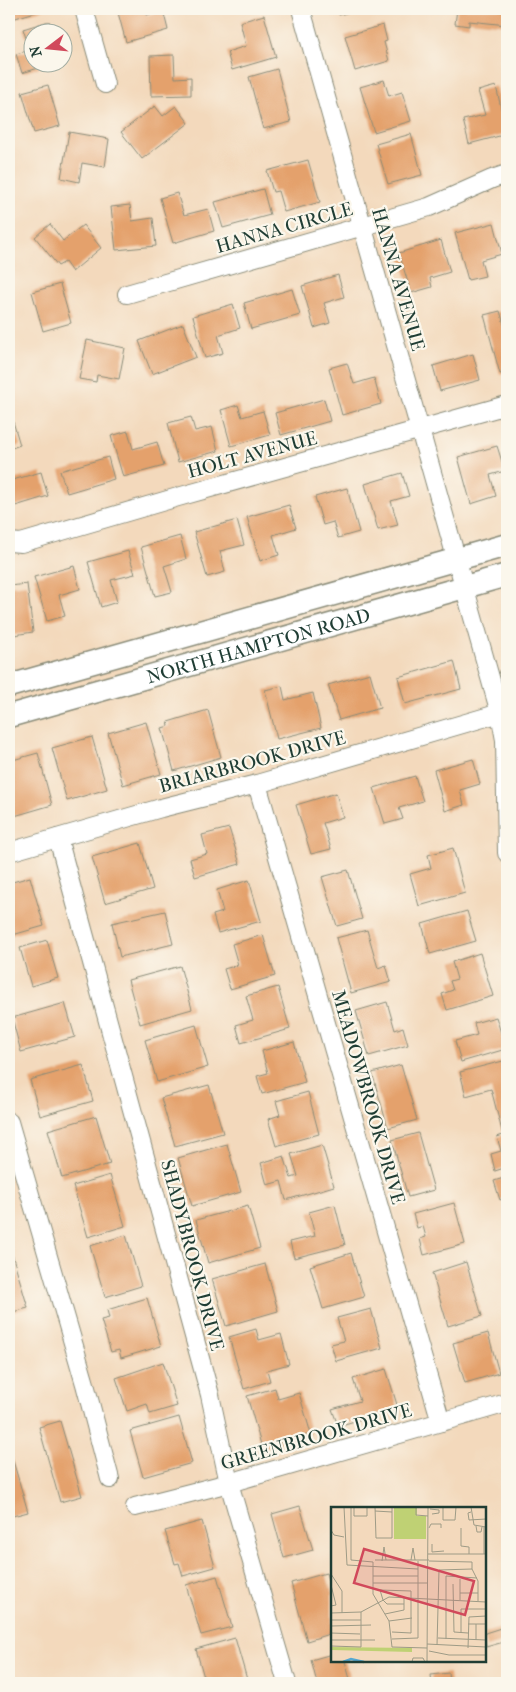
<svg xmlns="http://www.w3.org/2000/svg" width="516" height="1692" font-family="'IM FELL French Canon',serif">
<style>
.building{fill:#e4a16c}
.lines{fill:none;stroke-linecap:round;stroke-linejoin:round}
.minor-casing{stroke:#898b78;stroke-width:20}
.major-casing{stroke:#898b78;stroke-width:25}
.minor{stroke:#fff;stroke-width:18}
.major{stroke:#fff;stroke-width:22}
.labels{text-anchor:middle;stroke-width:4.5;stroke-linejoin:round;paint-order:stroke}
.street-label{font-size:19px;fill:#1f3d34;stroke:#fbf7ec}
.inset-river{fill:none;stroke:#55a8d1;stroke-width:2.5}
.inset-road{fill:none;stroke:#9e9b86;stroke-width:1}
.view{fill:#d1495b;fill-opacity:0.15;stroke:#d1495b;stroke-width:2.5}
.inset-edge{fill:none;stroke:#1f3d34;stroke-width:2.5}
</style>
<rect width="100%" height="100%" fill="#fbf7ec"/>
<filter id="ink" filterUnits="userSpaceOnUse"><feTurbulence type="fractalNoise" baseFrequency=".02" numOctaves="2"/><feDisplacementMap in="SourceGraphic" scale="10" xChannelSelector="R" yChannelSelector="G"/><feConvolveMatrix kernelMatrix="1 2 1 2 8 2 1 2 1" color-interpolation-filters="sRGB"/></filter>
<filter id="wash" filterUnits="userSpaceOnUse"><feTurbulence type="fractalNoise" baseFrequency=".0096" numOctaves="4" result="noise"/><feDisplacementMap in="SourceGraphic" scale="20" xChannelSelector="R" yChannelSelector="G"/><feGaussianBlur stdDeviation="1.12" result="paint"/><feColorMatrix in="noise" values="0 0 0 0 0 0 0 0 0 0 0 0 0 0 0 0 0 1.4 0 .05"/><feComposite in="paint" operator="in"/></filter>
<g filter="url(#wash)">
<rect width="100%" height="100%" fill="#f3d9bc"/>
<g id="blocks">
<g class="building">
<polygon points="9,9 45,9 9,20"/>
<polygon points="117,9 145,9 147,15 163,10 168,30 126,42"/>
<polygon points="338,9 360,9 339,15"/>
<polygon points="457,9 507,9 507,25 469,21 469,26 455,24"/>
<polygon points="264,15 276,57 232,70 227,52 246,46 240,22"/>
<polygon points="49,21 52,32 32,32 32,62 55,63 22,73 16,54 30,50 23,29"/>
<polygon points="383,25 387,41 384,42 389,61 355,71 345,36"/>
<polygon points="174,55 175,78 191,77 191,95 151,96 150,56"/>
<polygon points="277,69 291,122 263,129 249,77"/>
<polygon points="384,80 389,96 402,92 411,121 374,132 360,87"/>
<polygon points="48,85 60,126 34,133 22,92"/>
<polygon points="496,86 507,134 469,144 463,120 485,115 478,91"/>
<polygon points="155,106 163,116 176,106 189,123 142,159 121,132"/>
<polygon points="69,132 109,139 105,167 82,163 79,182 61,178"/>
<polygon points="411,134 422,175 388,184 376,144"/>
<polygon points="308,160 320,202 284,212 278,191 273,192 267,171"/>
<polygon points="263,189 270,215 223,228 215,202"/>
<polygon points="177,193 184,215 208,209 214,231 173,243 160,198"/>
<polygon points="130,205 132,221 153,218 156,246 116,250 111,207"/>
<polygon points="494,223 502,254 481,260 485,276 468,280 455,233"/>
<polygon points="50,224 63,241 83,225 101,248 72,272 65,262 58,266 35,237"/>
<polygon points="441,240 450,272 430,278 432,287 411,293 399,253"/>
<polygon points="338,275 344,297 324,303 330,323 314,328 302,286"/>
<polygon points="60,284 71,323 43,331 32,292"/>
<polygon points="292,289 300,315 251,329 244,303"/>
<polygon points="233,304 240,328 218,335 223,353 205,358 193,316"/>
<polygon points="500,311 507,334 507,372 500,374 484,315"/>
<polygon points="183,324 196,357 152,374 139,341"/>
<polygon points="87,340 125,348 119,379 97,375 96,382 79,379"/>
<polygon points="473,354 480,380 440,391 433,366"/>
<polygon points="347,363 354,384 374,378 381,404 342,415 329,368"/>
<polygon points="324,399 330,421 281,435 275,413"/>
<polygon points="238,405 242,417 263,411 270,435 231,446 221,410"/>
<polygon points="9,408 20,445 9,449"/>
<polygon points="191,417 195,431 212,427 218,451 178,462 168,423"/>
<polygon points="128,431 133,449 157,442 164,466 123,477 111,436"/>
<polygon points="497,446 505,471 490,475 496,496 471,504 458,457"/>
<polygon points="108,457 114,479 67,493 60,471"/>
<polygon points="41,472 48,496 9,508 9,481"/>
<polygon points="402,473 409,496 391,501 398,525 378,530 365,484"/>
<polygon points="347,488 359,532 338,538 333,522 323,525 315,497"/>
<polygon points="289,505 296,528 273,535 279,555 260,561 247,517"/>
<polygon points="237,520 244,545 220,551 225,572 207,577 194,532"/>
<polygon points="180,536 186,559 164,566 172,592 155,596 141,547"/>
<polygon points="128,551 135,574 111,580 117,602 101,607 88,562"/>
<polygon points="74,566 80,589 59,595 65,616 47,621 34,577"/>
<polygon points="27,584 33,632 14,635 11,610 9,611 9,586"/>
<polygon points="454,661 461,689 405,704 398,677"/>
<polygon points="370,673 380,708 339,720 328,685"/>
<polygon points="282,686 285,700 313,693 321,728 277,739 265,690"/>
<polygon points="208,710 221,757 174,771 162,728 169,726 168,722"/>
<polygon points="146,722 161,774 123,785 108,733"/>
<polygon points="92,737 107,789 67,801 52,748"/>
<polygon points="38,753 52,805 11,817 9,810 9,761"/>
<polygon points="473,759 480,784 460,790 464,805 445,811 434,770"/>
<polygon points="415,776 423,801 399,808 403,819 385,824 374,788"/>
<polygon points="336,793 343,817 323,823 331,849 311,854 296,805"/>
<polygon points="229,828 240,864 195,877 190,859 207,854 202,835"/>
<polygon points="140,843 153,889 105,903 92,857"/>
<polygon points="453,848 465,893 419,906 410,874 431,868 428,855"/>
<polygon points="348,870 362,919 337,926 322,877"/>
<polygon points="30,877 44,926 9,936 9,883"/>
<polygon points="249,880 261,921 218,933 213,915 223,912 217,890"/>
<polygon points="165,911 173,944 120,957 112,923"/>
<polygon points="467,911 476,941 430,954 422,924"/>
<polygon points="367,930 378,968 386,965 391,982 351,993 336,938"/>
<polygon points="263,935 275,976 230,989 224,969 238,965 232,944"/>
<polygon points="47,940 58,978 31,986 20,948"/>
<polygon points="480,953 493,996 447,1010 442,994 453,990 450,981 457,979 452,962"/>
<polygon points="180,966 192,1009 140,1024 128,980"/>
<polygon points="278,987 290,1029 241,1043 236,1025 253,1020 246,996"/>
<polygon points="387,1002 395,1030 403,1027 408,1045 369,1056 356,1011"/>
<polygon points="65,1003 75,1037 21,1052 12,1018"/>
<polygon points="496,1017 506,1049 461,1062 455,1041 477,1035 474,1023"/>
<polygon points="196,1025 208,1067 157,1082 145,1040"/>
<polygon points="294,1042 305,1082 262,1094 257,1076 268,1073 262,1051"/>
<polygon points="507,1060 507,1167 495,1171 491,1154 501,1151 497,1137 503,1135 491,1089 466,1096 460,1072"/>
<polygon points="83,1065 93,1101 40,1116 30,1080"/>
<polygon points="401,1065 417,1120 388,1128 372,1073"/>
<polygon points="209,1085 223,1133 175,1146 161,1098"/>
<polygon points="308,1092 319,1134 276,1146 268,1119 280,1115 276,1101"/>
<polygon points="96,1116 110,1164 62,1178 48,1130"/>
<polygon points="418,1133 434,1190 408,1197 392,1140"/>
<polygon points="227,1144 241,1192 192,1206 178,1158"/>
<polygon points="322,1145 334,1186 286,1200 281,1181 267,1185 261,1163 284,1156 291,1178 298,1176 291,1154"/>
<polygon points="110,1175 125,1226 88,1237 73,1186"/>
<polygon points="507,1177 507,1197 500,1200 494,1181"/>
<polygon points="454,1203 465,1244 424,1255 420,1239 426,1237 423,1226 417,1228 413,1214"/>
<polygon points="335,1205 345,1245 294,1258 290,1242 315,1236 309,1212"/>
<polygon points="248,1206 260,1248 208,1263 196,1220"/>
<polygon points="126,1235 141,1286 105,1297 90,1246"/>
<polygon points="9,1244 28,1308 9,1313"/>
<polygon points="351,1253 364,1297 323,1309 310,1266"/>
<polygon points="466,1262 482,1316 448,1326 432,1273"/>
<polygon points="265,1264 278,1311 226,1326 212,1279"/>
<polygon points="147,1298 161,1346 121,1358 119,1350 111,1352 101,1320 109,1318 107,1310"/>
<polygon points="371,1309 382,1348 336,1361 331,1344 344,1341 337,1318"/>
<polygon points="256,1329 259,1340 281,1334 289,1364 267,1370 270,1381 244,1389 229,1337"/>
<polygon points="488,1333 499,1373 465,1383 453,1343"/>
<polygon points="163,1362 177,1406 150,1414 147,1404 127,1411 116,1378"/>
<polygon points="386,1369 398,1408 338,1426 332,1409 360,1401 353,1379"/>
<polygon points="275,1388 278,1399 299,1393 311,1434 262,1448 247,1396"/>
<polygon points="179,1417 192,1463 143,1477 130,1431"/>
<polygon points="60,1421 82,1496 60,1502 39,1427"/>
<polygon points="9,1447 28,1512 9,1517"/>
<polygon points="300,1506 313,1550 284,1558 272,1514"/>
<polygon points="202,1521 215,1567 183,1576 179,1563 175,1564 165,1531"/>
<polygon points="326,1573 332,1593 332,1633 307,1641 291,1583"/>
<polygon points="217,1576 232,1627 201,1635 186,1585"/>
<polygon points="507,1626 507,1641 486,1647 485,1633"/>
<polygon points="235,1638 248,1683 213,1683 212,1679 205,1681 196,1649"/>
<polygon points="332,1654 332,1661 345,1661 351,1683 317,1683 311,1660"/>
<polygon points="449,1673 450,1683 432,1683 431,1675"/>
</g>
</g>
</g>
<g filter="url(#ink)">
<use href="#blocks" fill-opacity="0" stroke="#898b78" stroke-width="1"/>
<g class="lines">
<g class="minor-casing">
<g id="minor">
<polyline points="84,9 105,84"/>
<polyline points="301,9 500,713 505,740 507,853"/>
<polyline points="127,294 429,207 492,179 507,174"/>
<polyline points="9,542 21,543 178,497 507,405"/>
<polyline points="257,784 441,1422"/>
<polyline points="58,838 210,1395 229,1483 287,1683"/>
<polyline points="9,852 161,808 257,784 507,711"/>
<polyline points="9,1122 85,1384 110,1479"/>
<polyline points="135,1507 229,1483 507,1403"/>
</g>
</g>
<g class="major-casing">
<g id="major">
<polyline points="9,686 507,545"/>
<path id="s1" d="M9 716 507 575"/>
</g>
</g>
<use href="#minor" class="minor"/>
<use href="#major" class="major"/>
</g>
</g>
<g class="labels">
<g class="street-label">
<text transform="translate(284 227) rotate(-16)" y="7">HANNA CIRCLE</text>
<text transform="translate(399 279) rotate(74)" y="7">HANNA AVENUE</text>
<text transform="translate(252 454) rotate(-15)" y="7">HOLT AVENUE</text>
<text dy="7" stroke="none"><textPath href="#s1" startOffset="259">NORTH HAMPTON ROAD</textPath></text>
<text transform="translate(252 761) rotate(-15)" y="7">BRIARBROOK DRIVE</text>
<text transform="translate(369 1097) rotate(74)" y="7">MEADOWBROOK DRIVE</text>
<text transform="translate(193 1255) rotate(75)" y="7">SHADYBROOK DRIVE</text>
<text transform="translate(316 1436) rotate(-16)" y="7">GREENBROOK DRIVE</text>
</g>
</g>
<g transform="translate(331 1507)">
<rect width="155" height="155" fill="#f3d9bc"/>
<path d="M63 0H86V9H95V32H63ZM0 140 81 141V145L0 143Z" fill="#bfd174"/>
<path class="inset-river" d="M12 155 20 152 33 155"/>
<path class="inset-road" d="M13 0 16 58 87 62M20 0V53L42 55V87L58 114 61 140 96 141M23 0V9H36V0M44 0 45 31H61V0M85 0V8L97 9M112 0V13H124L125 0M140 0 143 18 155 20M99 2 108 3V6L101 7M44 4 61 5M140 5 137 6 138 13 155 12M145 19 146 25H150L151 20M98 21 100 17H110V21M130 21V39L138 40V47M0 23 3 28 13 30M101 37V45L113 44M97 47H155M153 47V20M44 53H98M80 53 82 41 84 53M51 54 53 40 55 53M98 54 141 55V62M0 67 11 84V106M42 69H87M42 76H96M122 77 123 125 137 126M0 78 5 98 0 99M129 86H147M52 93 49 83 80 84V126L61 125M52 93 56 97H73M129 93V72M0 106 30 105 58 90 155 95M54 107 73 103V90M0 113H30M58 114 81 111M137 117H155M145 117V133M0 119 40 118M0 126 29 127M130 126V102H155M107 131 155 133M61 132 87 131V54M115 132V69L146 71M0 133H44M96 137 155 140M106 138 108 63 141 62 147 74V94M0 139 30 140V105M137 141 138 110 155 109M98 144 118 148H155M81 155 82 151H92L94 155M96 155 97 0"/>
<path class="view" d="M33 42 143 74 134 108 23 76Z"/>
<rect width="155" height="155" class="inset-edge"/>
</g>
<rect width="516" height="1692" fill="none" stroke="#fbf7ec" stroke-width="30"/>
<g transform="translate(48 48) rotate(254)"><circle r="24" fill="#fbf7ec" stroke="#a3ada2"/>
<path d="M0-4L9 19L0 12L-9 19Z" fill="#d1495b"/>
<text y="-8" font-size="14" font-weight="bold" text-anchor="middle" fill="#1f3d34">N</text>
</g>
</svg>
